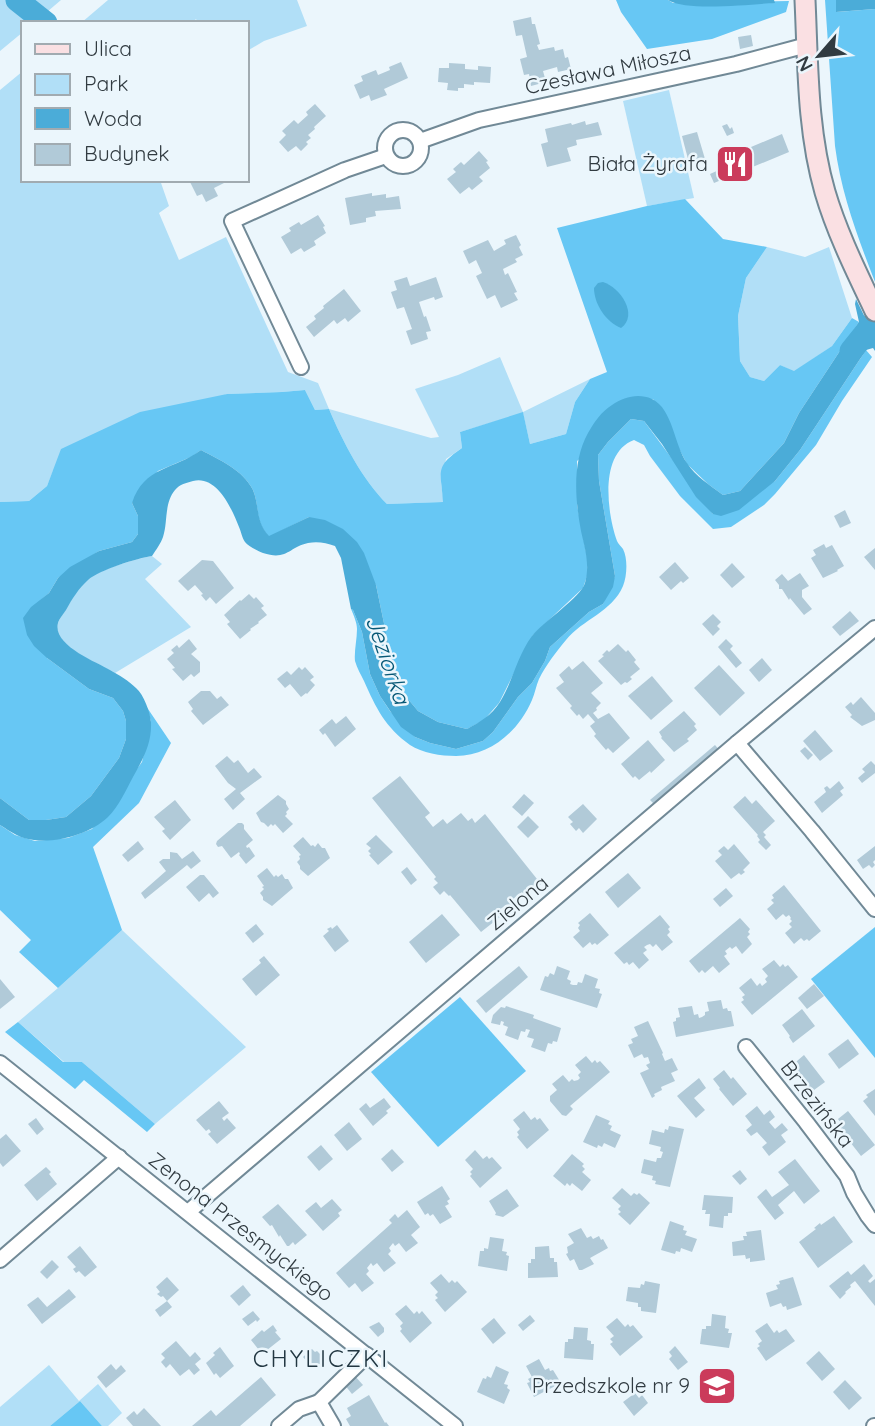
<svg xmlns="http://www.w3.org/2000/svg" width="875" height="1426" font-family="Quicksand,sans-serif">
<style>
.green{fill:#b1dff7}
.forest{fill:#67c7f4}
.water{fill:#4bacd8}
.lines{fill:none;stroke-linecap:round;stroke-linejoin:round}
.river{stroke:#4bacd8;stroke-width:23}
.building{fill:#b1cad8}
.street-casing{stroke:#718996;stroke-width:18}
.secondary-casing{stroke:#718996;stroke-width:23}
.street{stroke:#fff;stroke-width:14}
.secondary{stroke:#fae0e3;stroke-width:19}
.labels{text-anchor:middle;stroke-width:5;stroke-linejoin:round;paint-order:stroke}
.street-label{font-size:21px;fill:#313b41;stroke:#ebf6fc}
.poi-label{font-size:21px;fill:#313b41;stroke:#ebf6fc;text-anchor:end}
.water-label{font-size:23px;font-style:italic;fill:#075876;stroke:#ebf6fc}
.quarter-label{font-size:24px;letter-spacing:2px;fill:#223742;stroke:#ebf6fc}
</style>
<rect width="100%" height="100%" fill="#ebf6fc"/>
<g class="green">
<polygon points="0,0 61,0 34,23 23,23 23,32 0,51"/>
<polygon points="108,0 297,0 307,26 264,41 247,51 247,23 198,23 196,19 192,23 81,23"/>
<path d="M23 71V180H160L169 206 159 213 179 260 226 237 288 372 318 383 329 409 431 438 439 437 415 389 458 375 500 357 523 412 590 379 575 402 566 434 530 444 523 413 460 432 462 448 446 459 441 484 444 502 387 504C362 479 343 442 329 409L315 410 305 390 282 392 227 394 53 471 47 486 29 501 0 502V90Z"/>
<polygon points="669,90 694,198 647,206 623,101"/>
<polygon points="767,247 805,257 829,247 852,318 832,346 794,372 780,365 764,381 750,377 740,361 738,316 746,278"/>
<path d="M152 556 162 564 145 579 191 627 115 673C99 663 66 653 58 632 55 625 60 619 64 612 71 601 79 585 90 577 103 569 138 558 152 556Z"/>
<polygon points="122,930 246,1047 155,1124 82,1062 64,1062 18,1022 58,988"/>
<polygon points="49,1365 79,1401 98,1384 122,1413 108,1426 102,1426 80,1401 50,1426 0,1426 0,1407"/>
</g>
<g class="forest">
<polygon points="616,0 668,0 673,3 789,1 786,12 712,39 647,49 621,12"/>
<path d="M825 0H836L837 12 875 9V282C858 238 841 193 835 146Z"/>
<path d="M685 199 723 239 767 247 746 278 738 316 740 361 750 377 764 381 780 365 794 371 832 346 852 318 859 322 799 413 784 443 740 491 723 495 708 484 687 464 653 399 577 461V505L587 557V576L583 588 533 635 499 703 484 720 467 729 438 722 418 711 403 693 391 657 376 585 309 517 269 537C254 520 260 507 253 490 243 470 220 460 201 450L193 456 158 471 132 503 138 516V534L132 542 99 551 58 578 49 593 42 599 47 658 89 689 113 698 123 711 126 721V739L119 758 91 796 66 817 46 820H29L0 798V502L29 501 47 486 61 449 140 412 227 394 282 392 305 390 315 410 329 409C343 442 362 479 387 504L443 502C441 471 434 467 462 448L460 432 523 412 530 444 566 434 575 402 590 379 607 372 557 228 647 206Z"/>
<path d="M866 350 872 357 842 401 816 445 775 494 764 505 731 527 713 529 680 496 650 456 644 445 634 440C599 453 607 513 617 541 618 544 621 546 623 549 628 559 627 576 623 586 612 612 583 619 566 640 556 652 546 665 539 679 536 686 535 693 532 700 519 731 490 756 456 756 441 756 422 753 410 745 385 727 376 708 364 681 361 675 357 668 355 661 354 651 357 640 357 629 357 623 354 616 351 609L353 610 362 632 370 674 380 696 390 711 415 737 430 743 456 749 483 741 493 732 518 697 532 683 545 661 550 647 589 612 603 604 615 576 599 481 598 455 608 442 631 419 644 421 713 514 775 481 800 450Z"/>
<polygon points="146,706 171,743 139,803 93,847 122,930 58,988 19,952 31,940 0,910 0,825 15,835 35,841 68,838 92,829 142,762 151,721"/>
<polygon points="875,927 875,1058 811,979"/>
<polygon points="460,997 526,1071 438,1147 371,1072"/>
<polygon points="18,1022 63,1062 82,1062 155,1124 147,1132 84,1080 75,1089 5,1032"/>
<polygon points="80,1401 102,1426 50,1426"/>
</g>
<g class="water">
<path d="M668 0H774L775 3C750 4 688 12 668 0Z"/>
<polygon points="836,0 875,0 875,9 836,12"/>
<path d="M603 282C620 287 639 315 621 328 606 322 594 304 594 288L598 283Z"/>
<path d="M856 299 875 338V351L873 348 866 350 800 450 775 481 739 510 721 516 713 514 696 497 662 444 644 421 631 419 608 442 598 455 599 481 615 576 613 587 603 604 589 612 550 647 545 661 532 683 518 697 493 732 483 741 456 749 430 743 415 737 401 727 380 696 370 674 362 632 353 610 351 609 341 558 335 546C326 543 318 541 308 543 289 547 287 561 263 553 258 551 248 546 245 542 242 538 241 531 239 527 232 509 217 475 193 481 186 483 180 484 175 490 164 503 168 522 163 537 161 543 156 550 152 556 138 558 99 570 88 580 79 588 72 599 66 610 64 613 59 619 58 623 52 645 96 662 110 670 119 675 129 681 136 688 144 695 150 712 151 722 152 743 143 759 133 777 126 790 119 806 108 817 90 834 58 843 34 840 21 839 11 832 0 825V798L29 820H46L66 817 91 796 119 758 126 739V721L123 711 113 698 89 689 47 658 34 646 27 635 23 618 31 607 49 593 58 578 70 567 99 551 132 542 138 534V516L132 503C144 466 174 470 201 450 220 460 243 470 253 490 260 507 255 521 269 536L309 517 325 520 343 529 357 542 364 553 376 585 391 657 403 693 418 711 438 722 467 729C480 722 492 715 500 702 513 681 517 656 532 636 543 622 581 597 585 583 590 565 585 549 581 531 575 499 572 462 588 433 595 421 601 412 612 405 624 397 638 393 652 399 673 409 674 445 687 463 695 476 711 486 723 495L740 491 784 443 799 413 859 322 855 304Z"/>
</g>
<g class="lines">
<g class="river">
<polyline points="17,0 46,23"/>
<polyline points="851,351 875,321"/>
</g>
</g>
<g class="building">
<polygon points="531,17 532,24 535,24 540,44 537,45 539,50 554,47 555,51 563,49 565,58 568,57 571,69 558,72 557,67 543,71 546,82 531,86 529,74 524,75 520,59 527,57 522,35 516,36 513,21"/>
<polygon points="751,35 753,46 740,49 738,37"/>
<polygon points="401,62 408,78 384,89 387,95 371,101 369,95 360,99 354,85 363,81 361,76 376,70 378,75 390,70 389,67"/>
<polygon points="449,63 465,64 465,69 478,70 478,66 491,67 490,83 474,82 474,85 464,84 464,88 458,88 458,91 447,90 448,83 438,82 439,68 449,68"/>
<polygon points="315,104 326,116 314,127 315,129 308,135 311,138 306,142 308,144 301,151 296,146 288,152 279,142 286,135 282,131 294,120 298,124 308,115 306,112"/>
<polygon points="585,121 586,125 598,122 602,135 576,140 577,145 567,148 571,161 547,167 541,144 548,142 545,129 571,123 572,125"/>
<polygon points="727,124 730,129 732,127 734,133 727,136 722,126"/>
<polygon points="697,132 705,159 689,163 682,136"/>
<polygon points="782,134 789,152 714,183 710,174 721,169 718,161"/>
<polygon points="479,151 488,161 486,162 490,168 479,177 483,181 472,190 469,187 460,194 447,179 456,172 453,169 461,162 464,165"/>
<polygon points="189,180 230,180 214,188 218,196 206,202 202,194 197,196"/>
<polygon points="372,193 372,196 386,194 386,198 399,196 401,209 375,211 376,216 366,218 366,222 350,225 345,198"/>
<polygon points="318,215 325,226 323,227 326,233 314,241 316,245 304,252 301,248 291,254 281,237 291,231 289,228 299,222 301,225"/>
<polygon points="516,235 521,245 519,247 523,255 515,259 517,262 503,269 505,275 508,273 517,292 514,293 518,300 501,308 495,295 487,299 476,276 482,273 476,260 469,264 463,251 488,240 494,251 506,244 504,240"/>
<polygon points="407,277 410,286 436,277 443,297 435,300 434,297 419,302 424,317 426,316 431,331 426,332 428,339 411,345 406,331 412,329 404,307 397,309 391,292 397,290 394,281"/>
<polygon points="344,289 361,311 348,322 345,318 337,324 334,320 314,337 306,327 316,319 314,316 324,308 323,306"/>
<polygon points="845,510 851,523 840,528 834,516"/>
<polygon points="824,544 826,548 832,545 844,566 837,570 838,571 823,578 811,558 816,555 813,550"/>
<polygon points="875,548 875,570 864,557"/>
<polygon points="202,560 213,561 234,588 216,604 210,597 206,601 201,595 203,594 195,585 188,591 178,581"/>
<polygon points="675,562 689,578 683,583 681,581 671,590 659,577"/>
<polygon points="732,563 745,577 732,588 720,575"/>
<polygon points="800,573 809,586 802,590 802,597 812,609 804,615 790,598 789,600 782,589 779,589 779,585 775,580 782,574 788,581"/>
<polygon points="249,594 254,599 256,597 264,606 261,608 267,615 258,622 259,623 250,629 251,630 240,639 227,624 230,622 224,615 240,600 241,601"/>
<polygon points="850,611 859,621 840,636 832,627"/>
<polygon points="713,614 721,622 717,626 720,629 713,636 702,624"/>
<polygon points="189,639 197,649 191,654 200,662 200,672 194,677 191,674 183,681 172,669 175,668 167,659 174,653 171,650 177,645 179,648"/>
<polygon points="726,639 733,646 730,649 742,663 736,668 718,647"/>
<polygon points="618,644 626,652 628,650 636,660 634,662 640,669 630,677 632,679 627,683 625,682 621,685 598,661 604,656 602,655 607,650 609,652"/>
<polygon points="762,658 772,670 759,682 749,670"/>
<polygon points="583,661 603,683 591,693 601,703 596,708 597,710 593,713 598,719 609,713 630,738 613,753 608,748 606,750 594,736 596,734 590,726 595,722 588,714 583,719 579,714 577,716 570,708 572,706 556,688 564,682 559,675 569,666 572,670"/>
<polygon points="719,665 745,693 720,716 694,688"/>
<polygon points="299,667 302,670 305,667 314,677 310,680 315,685 307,694 306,693 301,697 290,684 285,688 277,679 287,671 291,675"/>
<polygon points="652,676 673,701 651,720 628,696"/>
<polygon points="201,691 210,691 217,699 221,696 229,705 203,725 191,711 193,709 188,702"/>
<polygon points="861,697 875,713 875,720 862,726 850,717 852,715 845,707 851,702 853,705"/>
<polygon points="684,711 696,724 694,726 697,730 687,739 689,741 674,752 661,738 662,737 659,732"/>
<polygon points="346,716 356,729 335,747 325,733 323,735 319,730 332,719 336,724"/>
<polygon points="815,730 833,751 820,761 803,741"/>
<polygon points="648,740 665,760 651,773 650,771 639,780 635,776 633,778 621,764"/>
<polygon points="715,745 721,752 657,807 650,800"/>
<polygon points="805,747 813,755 808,760 800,751"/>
<polygon points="227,756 234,763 238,760 248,773 254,768 262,777 240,793 245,799 233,810 224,799 236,789 228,783 215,766"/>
<polygon points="871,761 875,765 875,773 862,783 858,778 865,772 862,769"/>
<polygon points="400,776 430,813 425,817 433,827 443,819 447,824 461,813 468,821 472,818 475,823 485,814 541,884 525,896 522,892 513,899 517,903 509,909 506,905 496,912 500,917 481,932 450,895 449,896 444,891 440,895 433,887 438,883 434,879 436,877 372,798"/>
<polygon points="839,781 844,788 840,791 843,795 822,813 814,802 826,792 824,788 827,786 830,789"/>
<polygon points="524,794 534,803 522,816 512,807"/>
<polygon points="278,795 286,801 286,804 289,809 286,812 287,814 285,816 293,824 283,833 275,824 273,826 271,824 268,827 264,823 261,822 256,813"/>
<polygon points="745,796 752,804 756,800 775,821 763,832 766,835 764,837 771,845 766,850 758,842 760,840 757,836 758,835 733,807"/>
<polygon points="175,800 191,820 170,840 162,831 165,829 154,817"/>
<polygon points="583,804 597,819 583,833 579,828 576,831 570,824 573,822 568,817"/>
<polygon points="528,816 539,827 528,838 517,827"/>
<polygon points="238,823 242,823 244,825 244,829 253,840 246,846 247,848 249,847 255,856 246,864 239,855 240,854 239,852 231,858 222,846 218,847 216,844 217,841"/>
<polygon points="376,835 393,852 378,865 369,855 371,854 368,851 371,848 366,844"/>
<polygon points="303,837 311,846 313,845 315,847 318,843 322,848 325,848 330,858 308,876 300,869 300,866 297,862 300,859 299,856 301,855 293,846"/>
<polygon points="138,841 144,849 128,862 122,855"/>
<polygon points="734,844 750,863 743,870 745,872 741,875 739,873 731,879 715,861 722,855 718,851 724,846 728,850"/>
<polygon points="875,846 875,860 873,862 875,865 872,868 869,865 863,869 857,860"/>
<polygon points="193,851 201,861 191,869 187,865 145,899 141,893 166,871 159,862 163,859 170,859 170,852 177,853 182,859"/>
<polygon points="407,867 417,880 411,885 401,872"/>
<polygon points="267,868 274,877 276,875 278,877 282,874 285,879 288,879 293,888 272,906 263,900 263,897 260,893 264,889 262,887 264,886 257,876"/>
<polygon points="628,873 641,888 618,908 605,892"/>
<polygon points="200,875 204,875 219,893 213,898 209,893 199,902 186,887"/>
<polygon points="784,885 821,931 809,941 807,939 804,941 801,938 794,944 785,933 792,927 789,924 792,921 790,919 791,918 789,915 786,917 783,914 776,920 767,909 774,903 771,900 774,898 772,895"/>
<polygon points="726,888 733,896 720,907 713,899"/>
<polygon points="590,913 609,935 597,945 595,943 592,945 590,942 583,948 573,937 580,931 578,928 580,925 578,923"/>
<polygon points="442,914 460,935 426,963 409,942"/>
<polygon points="660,915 670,927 668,929 670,932 667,935 673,942 662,951 656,944 653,947 650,944 647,945 644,947 647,950 643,953 649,960 639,969 633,962 629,965 627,962 624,964 614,953"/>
<polygon points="740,918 750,929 748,932 750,934 747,937 752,944 742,954 736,946 732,949 730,947 725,951 727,954 724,956 730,964 719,973 713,966 705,973 702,970 699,973 689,961"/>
<polygon points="256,924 264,934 253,943 245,933"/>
<polygon points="337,925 349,941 335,952 323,936 329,931 327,929 331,927 332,929"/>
<polygon points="264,956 280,975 256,996 242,979 261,963 259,960"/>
<polygon points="774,960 780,967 783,964 785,967 788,965 798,977 752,1015 741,1002 744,1000 742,997 745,995 739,988 751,978 757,986 760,983 762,986 767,982 765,979 768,976 762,969"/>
<polygon points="519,966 528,977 486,1013 476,1001"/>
<polygon points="557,966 570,971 567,979 571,981 570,984 573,985 577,985 578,982 582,983 585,974 598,979 595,988 600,989 599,993 602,994 597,1008 540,990 545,976 548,977 550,973 554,975"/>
<polygon points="0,979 15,997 0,1009"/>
<polygon points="814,984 824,996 807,1009 798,998"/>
<polygon points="721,1000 723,1009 727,1008 728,1011 731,1011 734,1026 676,1037 673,1022 676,1021 676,1018 680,1017 678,1008 692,1006 694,1015 698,1014 699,1018 702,1017 705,1015 705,1012 709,1011 707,1002"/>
<polygon points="506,1006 534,1015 533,1018 561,1028 557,1042 553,1041 552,1044 548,1043 545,1052 531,1047 534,1039 527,1037 530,1030 526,1029 525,1032 521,1031 518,1040 505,1035 508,1027 503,1025 504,1022 501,1021 500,1025 491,1023 493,1015 501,1007 505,1008"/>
<polygon points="802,1009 815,1026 793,1043 789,1037 790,1036 782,1025"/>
<polygon points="648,1021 663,1053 662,1054 665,1061 672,1058 678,1070 671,1073 675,1081 661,1087 662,1090 654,1094 655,1096 652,1098 640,1073 649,1069 646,1065 650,1063 648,1057 644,1058 642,1054 634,1058 628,1045 633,1043 631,1039 638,1036 634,1027"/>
<polygon points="848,1039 859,1054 839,1069 828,1054"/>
<polygon points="804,1055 825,1082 814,1090 812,1088 809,1090 790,1067"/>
<polygon points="586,1056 592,1063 595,1060 597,1063 600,1061 610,1072 570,1106 573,1109 566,1116 562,1115 550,1101 550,1096 557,1090 552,1084 563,1075 569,1082 572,1079 574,1081 578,1080 580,1078 578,1075 581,1072 575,1065"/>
<polygon points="724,1070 731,1079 733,1077 747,1094 733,1106 719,1089 720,1088 713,1079"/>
<polygon points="699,1078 706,1088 694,1098 705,1110 696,1118 677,1096"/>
<polygon points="875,1089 875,1116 863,1101 868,1097 866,1095"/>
<polygon points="384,1098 391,1107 386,1111 388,1113 373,1126 359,1109 366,1103 370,1108"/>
<polygon points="219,1101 229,1113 222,1118 224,1121 227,1118 236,1128 217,1144 208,1134 211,1132 209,1129 206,1131 196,1120"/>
<polygon points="757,1106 764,1115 770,1110 775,1117 769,1122 775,1129 782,1123 788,1130 781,1135 786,1142 769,1156 762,1147 767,1143 757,1132 751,1136 746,1130 752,1125 745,1116"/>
<polygon points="524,1111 531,1120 535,1117 537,1120 540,1118 549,1130 527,1149 517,1137 519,1135 517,1132 520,1129 513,1120"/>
<polygon points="848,1111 875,1145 861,1156 836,1124 840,1122 838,1119"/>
<polygon points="596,1115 610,1121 608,1124 612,1126 610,1130 621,1135 615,1148 604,1143 602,1147 598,1145 597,1148 583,1142"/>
<polygon points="36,1118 44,1129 37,1135 28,1124"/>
<polygon points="349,1122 362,1139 347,1151 334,1135"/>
<polygon points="669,1126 684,1129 670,1187 655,1184 656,1181 652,1180 653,1176 641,1173 644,1159 656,1162 657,1158 661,1158 663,1152 660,1151 661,1147 649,1144 652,1130 664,1133 665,1129 668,1130"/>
<polygon points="6,1134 21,1151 3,1167 0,1163 0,1139"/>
<polygon points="321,1145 333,1159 319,1171 307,1157"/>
<polygon points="392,1149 404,1162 392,1172 381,1159"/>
<polygon points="475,1150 483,1159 487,1156 489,1159 492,1157 502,1168 480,1188 470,1176 472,1174 470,1172 473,1169 465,1160"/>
<polygon points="572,1154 584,1164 582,1166 585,1169 582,1172 591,1180 582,1191 572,1183 570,1186 567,1183 565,1186 553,1176"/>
<polygon points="795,1159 820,1191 804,1204 794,1191 778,1205 784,1213 775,1220 757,1197 766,1189 772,1197 789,1185 778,1172"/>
<polygon points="46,1167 51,1172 49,1174 57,1184 37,1201 24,1185"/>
<polygon points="740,1170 747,1179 740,1185 732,1176"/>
<polygon points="442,1186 450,1199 447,1201 449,1204 445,1206 452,1217 440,1224 433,1214 430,1216 428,1213 425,1215 417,1202"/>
<polygon points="622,1188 631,1196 634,1193 637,1195 639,1193 650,1203 630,1225 618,1214 621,1212 618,1209 621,1206 612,1198"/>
<polygon points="507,1189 519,1206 503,1217 495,1215 496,1213 489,1201"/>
<polygon points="704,1195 733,1197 732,1213 728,1213 728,1216 724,1216 723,1228 709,1226 710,1214 705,1214 706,1210 702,1210"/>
<polygon points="332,1199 342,1210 338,1213 340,1216 323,1231 305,1211 316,1202 321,1208"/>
<polygon points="278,1204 307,1235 295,1245 293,1242 289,1246 287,1246 280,1235 279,1237 272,1225 270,1226 262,1217"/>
<polygon points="407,1210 420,1227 411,1235 418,1243 406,1252 399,1243 395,1246 393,1243 389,1248 391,1251 388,1254 396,1263 384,1272 377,1263 373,1266 371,1263 367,1268 369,1271 366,1274 374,1283 362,1292 355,1283 349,1288 336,1273 392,1223 389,1220 395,1214 398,1218"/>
<polygon points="834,1216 853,1242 818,1268 799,1242 816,1229 814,1228 820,1223 821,1225"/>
<polygon points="670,1221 684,1226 683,1230 687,1231 685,1235 697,1239 692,1252 681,1248 680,1252 676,1251 675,1254 661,1250"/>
<polygon points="581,1228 587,1238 591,1236 593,1239 599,1236 601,1240 603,1239 608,1248 590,1258 594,1264 582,1270 579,1270 574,1259 570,1261 566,1254 568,1253 567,1247 574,1243 568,1234"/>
<polygon points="761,1230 765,1260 750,1262 750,1258 746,1259 745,1255 733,1256 732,1242 744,1240 743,1236 747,1236 746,1232"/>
<polygon points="490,1237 504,1239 502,1251 507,1252 506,1255 509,1256 507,1271 478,1266 480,1251 484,1251 484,1248 488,1249"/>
<polygon points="80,1246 97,1267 85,1277 79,1271 76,1273 73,1269 76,1267 67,1257"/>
<polygon points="549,1246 550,1258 554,1258 554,1262 557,1262 558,1277 528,1278 528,1263 531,1263 531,1259 535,1259 535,1247"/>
<polygon points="52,1260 59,1267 47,1279 40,1272"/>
<polygon points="864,1264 873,1276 868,1281 870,1283 875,1279 875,1306 855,1281 850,1285 851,1287 845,1292 846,1293 840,1299 829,1286 848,1271 851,1275"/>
<polygon points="441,1274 449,1283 452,1280 455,1283 457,1281 467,1292 445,1312 435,1300 438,1298 435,1295 438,1292 430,1283"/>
<polygon points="167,1277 179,1290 167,1301 163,1296 161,1297 157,1294 160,1292 156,1287"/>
<polygon points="793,1277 802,1305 787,1310 786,1306 783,1307 781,1303 770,1307 766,1293 778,1289 776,1285 780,1284 779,1281"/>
<polygon points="645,1281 660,1284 656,1313 641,1311 641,1307 638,1307 638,1303 626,1301 628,1287 640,1288 641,1284 644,1285"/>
<polygon points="243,1285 251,1295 239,1306 230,1296"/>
<polygon points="69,1289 76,1297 42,1324 27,1305 38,1297 47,1307"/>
<polygon points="167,1301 172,1307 160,1317 155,1310"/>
<polygon points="406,1305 414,1314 417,1311 419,1314 422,1311 432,1323 410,1343 400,1331 402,1329 400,1326 403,1323 395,1314"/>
<polygon points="253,1311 260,1319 257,1322 256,1320 248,1326 242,1319"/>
<polygon points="712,1314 726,1316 725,1328 729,1329 728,1333 732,1333 729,1348 700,1344 702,1329 706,1329 706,1326 711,1326"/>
<polygon points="530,1315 535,1321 523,1331 518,1325"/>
<polygon points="494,1318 506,1333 493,1344 481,1329"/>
<polygon points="617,1318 625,1327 628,1324 630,1327 633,1325 643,1337 620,1356 610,1344 613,1342 610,1339 614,1336 606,1327"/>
<polygon points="379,1322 384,1328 384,1332 378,1337 369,1327"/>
<polygon points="767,1323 774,1333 777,1330 779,1333 786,1329 795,1341 766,1361 757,1348 760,1346 758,1344 762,1341 755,1331"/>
<polygon points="273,1325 277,1331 275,1332 281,1339 262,1354 251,1340 262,1330 264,1332"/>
<polygon points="574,1327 588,1328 587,1340 591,1341 591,1344 594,1344 593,1360 564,1358 565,1342 568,1342 568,1339 573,1339"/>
<polygon points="176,1341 190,1357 195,1352 201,1359 195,1364 200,1370 194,1375 189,1369 180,1376 170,1364 166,1368 161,1362 165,1358 161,1354"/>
<polygon points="675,1346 688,1362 678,1370 669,1359 672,1356 669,1352"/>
<polygon points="220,1347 234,1366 220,1378 216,1373 214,1375 206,1363 215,1355 213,1353"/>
<polygon points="312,1349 315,1352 317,1351 325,1359 314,1369 303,1357"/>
<polygon points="819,1351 835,1369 822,1381 806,1363"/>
<polygon points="539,1359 545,1370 549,1368 550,1371 553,1370 561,1383 534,1397 527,1383 530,1382 528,1379 532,1377 526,1366"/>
<polygon points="111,1364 116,1370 121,1365 126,1371 106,1388 97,1377"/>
<polygon points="496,1366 509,1372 504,1384 508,1385 507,1388 510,1390 504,1404 477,1392 483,1378 486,1379 487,1376 491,1378"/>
<polygon points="354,1375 363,1385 352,1394 344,1384"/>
<polygon points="261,1377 276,1395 240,1426 192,1426 211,1410 216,1416"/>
<polygon points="845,1380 862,1398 849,1410 833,1392"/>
<polygon points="635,1393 639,1398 642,1395 648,1403 634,1416 623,1402"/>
<polygon points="369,1395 385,1423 386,1422 389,1426 350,1426 346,1419 351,1416 347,1408"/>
<polygon points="144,1408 161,1426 133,1426 126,1418 134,1411 137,1415"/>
</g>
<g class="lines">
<g class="street-casing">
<g id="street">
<circle cx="403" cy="148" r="18"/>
<polyline points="420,141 479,120 736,64 807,45"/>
<polyline points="301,367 232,221 345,170 386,156"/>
<polyline points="737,743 812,831 875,909"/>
<polyline points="746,1047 806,1122 847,1176 854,1193 868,1216 875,1225"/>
<polyline points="0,1063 455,1426"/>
<polyline points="188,1212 737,743 875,628"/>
<polyline points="0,1260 119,1157"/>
<polyline points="279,1426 299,1409 319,1402"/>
<polyline points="333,1426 319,1402 367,1355"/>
<polyline points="874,1426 875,1426"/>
</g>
</g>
<g class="secondary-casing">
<path id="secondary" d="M805 0C808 64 807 130 825 192 837 233 857 273 875 311"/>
</g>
<use href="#street" class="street"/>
<use href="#secondary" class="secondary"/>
</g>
<defs>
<g id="restaurant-square" transform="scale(2.0125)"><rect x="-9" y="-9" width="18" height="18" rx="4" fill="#cb3b5b" stroke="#ebf6fc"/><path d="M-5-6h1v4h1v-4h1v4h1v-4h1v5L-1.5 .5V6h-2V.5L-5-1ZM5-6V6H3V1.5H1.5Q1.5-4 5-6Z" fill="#fff"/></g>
<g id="school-square" transform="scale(2.0125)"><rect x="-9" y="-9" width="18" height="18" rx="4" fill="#cb3b5b" stroke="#ebf6fc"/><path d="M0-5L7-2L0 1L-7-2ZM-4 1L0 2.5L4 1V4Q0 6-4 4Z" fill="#fff"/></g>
</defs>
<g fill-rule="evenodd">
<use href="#restaurant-square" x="735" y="164"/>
<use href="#school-square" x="717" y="1386"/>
</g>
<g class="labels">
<g class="street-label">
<text transform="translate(608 70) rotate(-12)" y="7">Czesława Miłosza</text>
<text transform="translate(518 903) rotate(-40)" y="7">Zielona</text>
<text transform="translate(817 1104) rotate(52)" y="7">Brzezińska</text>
<text transform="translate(241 1227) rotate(38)" y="7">Zenona Przesmyckiego</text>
</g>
<g class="poi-label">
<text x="708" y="171">Biała Żyrafa</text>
<text x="690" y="1393">Przedszkole nr 9</text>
</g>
<g class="water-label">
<text transform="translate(388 660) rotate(71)" y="8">Jeziorka</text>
</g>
<g class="quarter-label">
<text x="321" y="1367">CHYLICZKI</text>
</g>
</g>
<rect x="21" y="21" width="228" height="161" fill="#ebf6fc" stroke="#a1abb1" stroke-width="2"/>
<rect x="35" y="44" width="35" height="10" fill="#fae0e3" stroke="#a1abb1" stroke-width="2"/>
<text x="84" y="56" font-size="21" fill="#313b41">Ulica</text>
<rect x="35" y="74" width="35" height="21" fill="#b1dff7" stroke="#a1abb1" stroke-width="2"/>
<text x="84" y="91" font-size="21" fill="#313b41">Park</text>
<rect x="35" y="108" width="35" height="21" fill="#4bacd8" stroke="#a1abb1" stroke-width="2"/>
<text x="84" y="126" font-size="21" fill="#313b41">Woda</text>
<rect x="35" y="144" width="35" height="21" fill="#b1cad8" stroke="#a1abb1" stroke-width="2"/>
<text x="84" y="161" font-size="21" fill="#313b41">Budynek</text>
<g transform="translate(819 56) rotate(242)" stroke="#ebf6fc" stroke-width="5" paint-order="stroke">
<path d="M0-5L12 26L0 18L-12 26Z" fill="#313b41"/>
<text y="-10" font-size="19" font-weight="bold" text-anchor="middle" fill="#313b41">N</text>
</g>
</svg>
